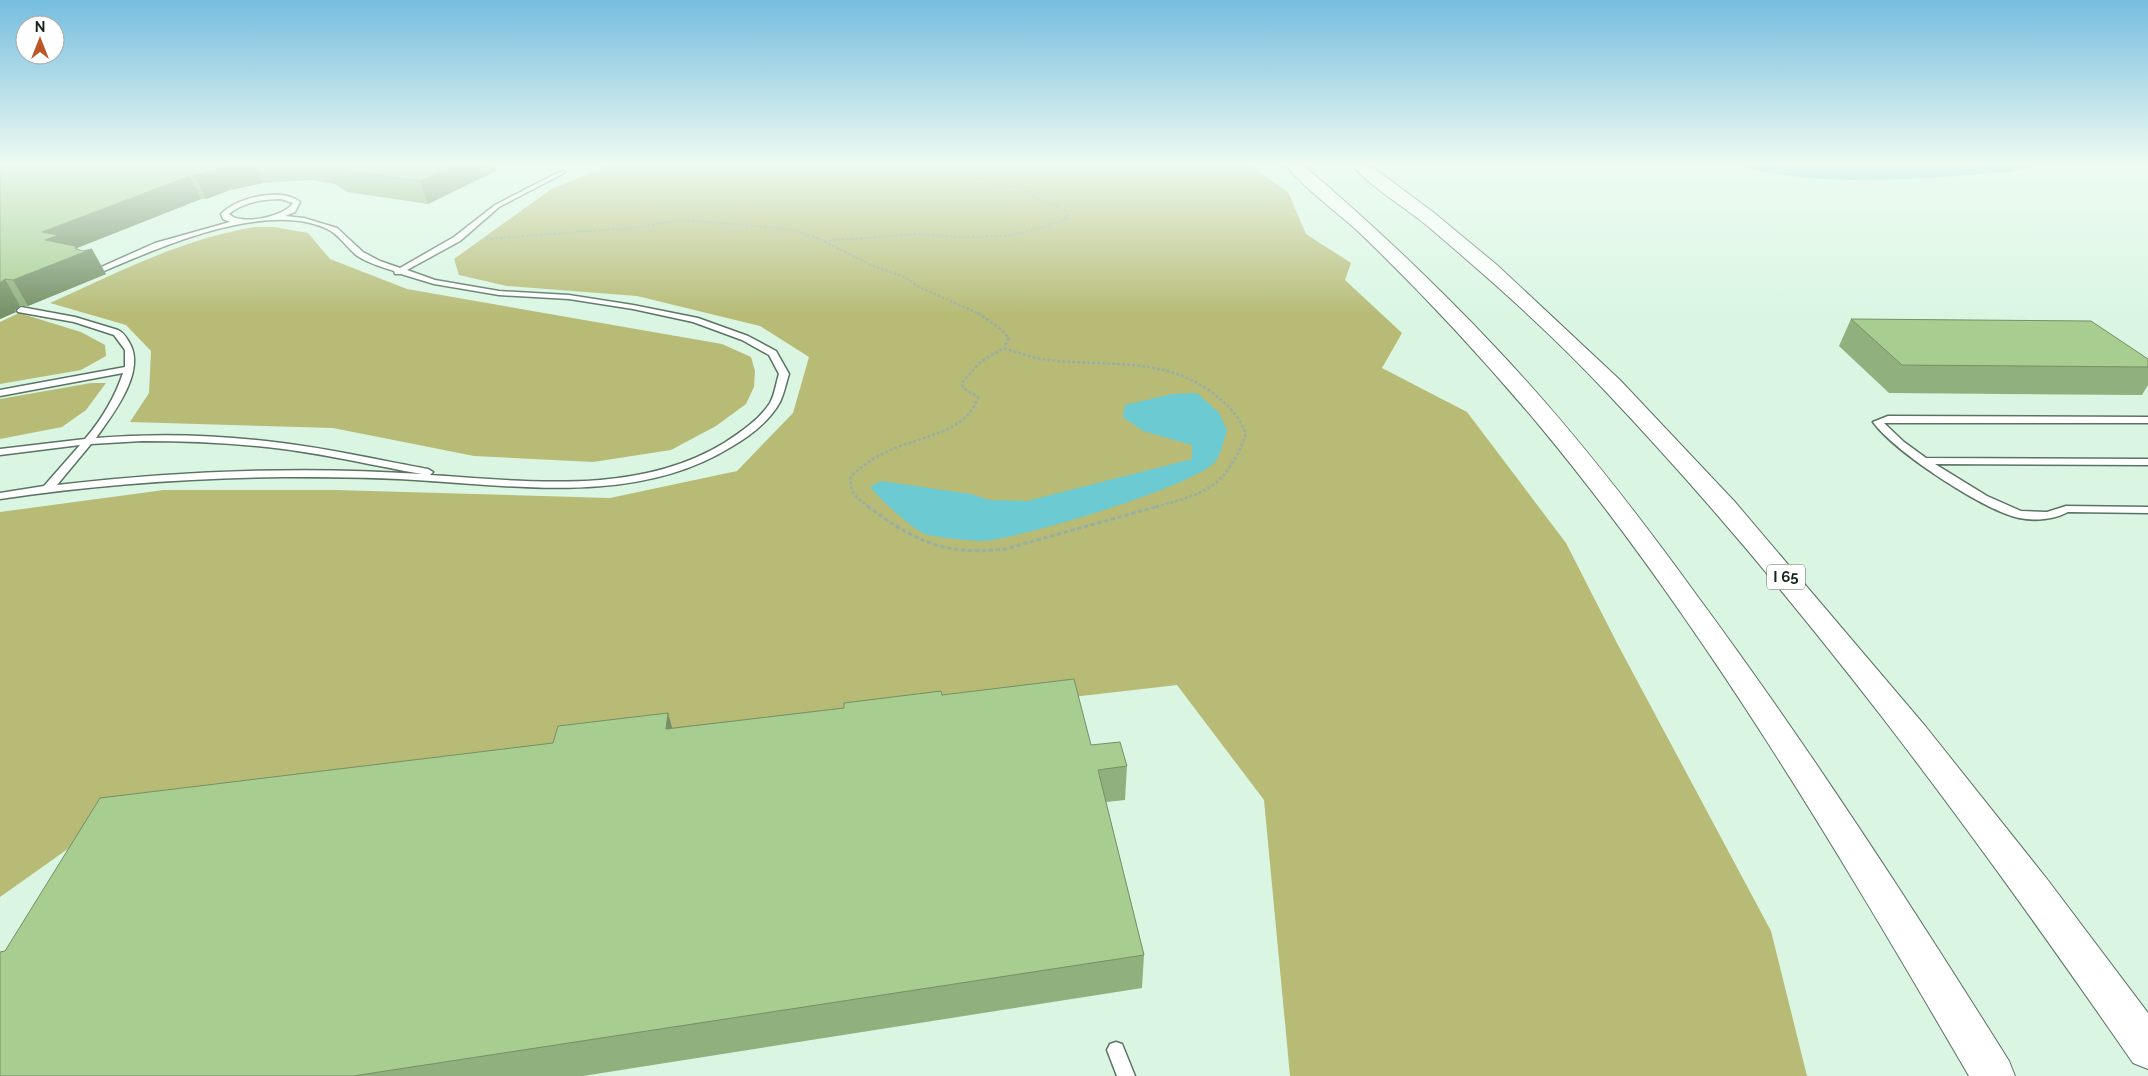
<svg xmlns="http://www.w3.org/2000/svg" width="2148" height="1076" font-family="Raleway,sans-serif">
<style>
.forest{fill:#b7bb76}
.water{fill:#6bcad2}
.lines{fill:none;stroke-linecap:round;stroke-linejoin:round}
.service-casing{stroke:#5a7363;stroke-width:3}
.motorway-casing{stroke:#5a7363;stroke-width:2}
.path-far2{stroke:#99afa1;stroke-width:2;stroke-dasharray:2.5 2;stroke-linecap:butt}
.path-far1{stroke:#99afa1;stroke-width:2.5;stroke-dasharray:3 2;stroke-linecap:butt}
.path{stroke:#99afa1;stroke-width:3;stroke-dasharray:4.5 2.5;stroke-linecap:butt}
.service{fill:#fff;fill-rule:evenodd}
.motorway{fill:#fff;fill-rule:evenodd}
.wall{fill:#90b07d}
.shaded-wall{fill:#759066}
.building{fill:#a7cd91;stroke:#759066}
.labels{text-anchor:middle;stroke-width:4.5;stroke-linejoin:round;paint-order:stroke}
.shield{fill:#fff;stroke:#5e6561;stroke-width:1}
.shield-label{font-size:15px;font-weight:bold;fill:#19231d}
</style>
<rect width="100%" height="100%" fill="#daf6e3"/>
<g class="forest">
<polygon points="608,165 1249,165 1288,192 1306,234 1351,263 1345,280 1402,333 1382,368 1467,412 1566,543 1618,645 1771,931 1807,1076 1290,1076 1264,800 1177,685 130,805 0,897 0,512 164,490 335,490 610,498 737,471 793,413 809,357 760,326 637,296 507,286 459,275 454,259 550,190"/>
<path d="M255 227H274L308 233 330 259 407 289 722 344 751 357 755 371 754 387 746 404 716 426 671 450 593 462 474 456 333 428 130 422 149 393 151 351 126 325 50 303C117 273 181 239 255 227Z"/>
<polygon points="19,313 81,332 105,345 106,356 81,370 0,384 0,322"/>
<polygon points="91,383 106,383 86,410 62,427 0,439 0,399"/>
</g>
<g class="water">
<path d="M1737 165H2036L2009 172C1919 178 1824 190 1737 165Z"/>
<path d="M1197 393 1219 413 1227 430C1224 439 1221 454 1215 462 1194 486 1017 540 981 541 973 541 932 537 925 534 911 528 880 499 870 487L881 481 971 494 989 500 1027 501 1192 459V445L1143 431 1123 417 1125 405 1172 394Z"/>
</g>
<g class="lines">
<g class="service-casing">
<g id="service">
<path d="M561 171 566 172 499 207 460 241 407 270 435 280 499 291 569 295 633 305 698 318 748 336 776 351 789 374C786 383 784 394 780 402 769 422 750 436 731 447 638 505 518 486 415 480 371 477 328 477 284 477 189 478 94 485 0 499V493L44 486 80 445 0 455V449L85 439C102 419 115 397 123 373L0 396V390L125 367V350L114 335 74 322 18 312 17 310 21 307 75 317 118 330C124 333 126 337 129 342 147 371 113 414 96 438 158 433 221 435 282 443 331 449 379 460 428 469L433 472 430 475C527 481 637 496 724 443 741 432 759 420 770 403 775 394 776 383 779 374L769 355 742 340 693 322 633 309 569 299 499 295 434 284 401 274H395L394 271C382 267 367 263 356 255 348 248 340 237 331 231 269 197 156 249 97 274L90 272 155 243 230 222 223 219 221 214C237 197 282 187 300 202L295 212 285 216 304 218 337 228 363 252 380 261 400 268 454 237 495 205ZM281 199 293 203C284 217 241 226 229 214 243 202 263 199 281 199ZM142 441C189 441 236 443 283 449 330 455 376 466 422 474 301 466 178 471 57 485L91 444Z"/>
<path d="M1888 416 2148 417V423H1884L1904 442 1926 458 2148 459V465L1935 464 1987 496 2021 511 2047 512 2066 506 2148 507V513L2068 512C2053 520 2035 521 2019 518 1983 510 1895 452 1873 422Z"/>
<polygon points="1116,1042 1122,1044 1135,1076 1117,1076 1107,1050 1110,1044"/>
</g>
</g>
<g class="motorway-casing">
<g id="motorway">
<path d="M1286 165H1303C1370 222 1434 282 1495 347 1569 425 1635 510 1698 597 1809 747 1910 903 2009 1061L2015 1076H1969C1840 855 1702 621 1538 424 1484 360 1427 298 1366 239 1341 214 1307 192 1286 165Z"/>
<path d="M1352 165H1370L1433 212 1497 265 1620 380 1735 502 1926 727 2047 879 2148 1013V1069L2133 1063C1971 829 1802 599 1607 393 1552 334 1492 281 1431 229 1408 209 1370 187 1352 165Z"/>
</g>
</g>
<g class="path-far2">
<polyline points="486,239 632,228 681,220 791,229 817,238 871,265 905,277 919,287 980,314"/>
<polyline points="824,241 918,234 960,237 1003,236 1026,232 1062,221 1067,217 1067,212 1016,188 956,172 954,170 956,165"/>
</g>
<g class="path-far1">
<polyline points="978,313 1002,330 1009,338 1004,348"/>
<path d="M1004 348C1019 353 1033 358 1048 360 1105 367 1161 356 1210 391 1226 403 1239 415 1246 434 1226 487 1207 493 1155 507"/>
<path d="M869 507C856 498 849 492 851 476 864 465 877 455 893 449 923 436 967 432 978 397L963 388 962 383 980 362 1004 348"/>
</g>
<path class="path" d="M867 506C915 541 944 556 1005 549L1159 506"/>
<use href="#service" class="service"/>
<use href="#motorway" class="motorway"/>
</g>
<g class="wall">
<polygon points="0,165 497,165 494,166 496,171 428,204 347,192 335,184 310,180 263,183 230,190 206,199 201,199 77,248 106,274 28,306 20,306 15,310 16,312 0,319"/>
<polygon points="1851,319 2148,359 2148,385 2142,395 1889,393 1839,346"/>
<polygon points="942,695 1091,745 1127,766 1125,800 1106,802 1144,955 1142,988 583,1076 0,1076 5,951 553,743 668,713 672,728 844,708"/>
</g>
<g class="shaded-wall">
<polygon points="233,165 256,165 263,183 230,190 206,199 195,176 220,167"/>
<polygon points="455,165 497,165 494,166 496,171 428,204 420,181"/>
<polygon points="190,176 201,199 77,248 80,254 92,249 106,274 28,306 13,280 45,240 42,232"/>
<polygon points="5,279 20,306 15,310 16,312 0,319 0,283"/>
<polygon points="668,713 677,746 666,729"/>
</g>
<g class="building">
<polygon points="0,165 233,165 220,167 195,176 190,176 42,232 59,235 45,240 75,246 76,249 83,251 92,249 13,280 5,279 0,283"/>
<polygon points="331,165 455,165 420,181 338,169"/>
<polygon points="1851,319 2091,321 2148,359 2148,367 1902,365"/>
<polygon points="1074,679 1091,745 1120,742 1127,766 1098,770 1144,955 353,1076 0,1076 0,952 5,951 100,798 553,743 558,726 668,713 666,729 844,708 844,703 941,691 942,695"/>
</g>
<linearGradient id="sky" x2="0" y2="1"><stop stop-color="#76bddf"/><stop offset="0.52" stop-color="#eefbf2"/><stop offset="1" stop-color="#eefbf2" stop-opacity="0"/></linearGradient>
<rect width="2148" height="315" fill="url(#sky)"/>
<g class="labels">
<rect class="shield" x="1767" y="564.5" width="38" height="25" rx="4"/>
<g class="shield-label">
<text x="1786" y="582">I 65</text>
</g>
</g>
<g transform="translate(40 40)"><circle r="24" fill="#ffffff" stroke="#a3a7a5"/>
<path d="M0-4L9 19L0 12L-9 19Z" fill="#bb5628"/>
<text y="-8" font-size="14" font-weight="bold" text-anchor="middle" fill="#19231d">N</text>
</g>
</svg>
